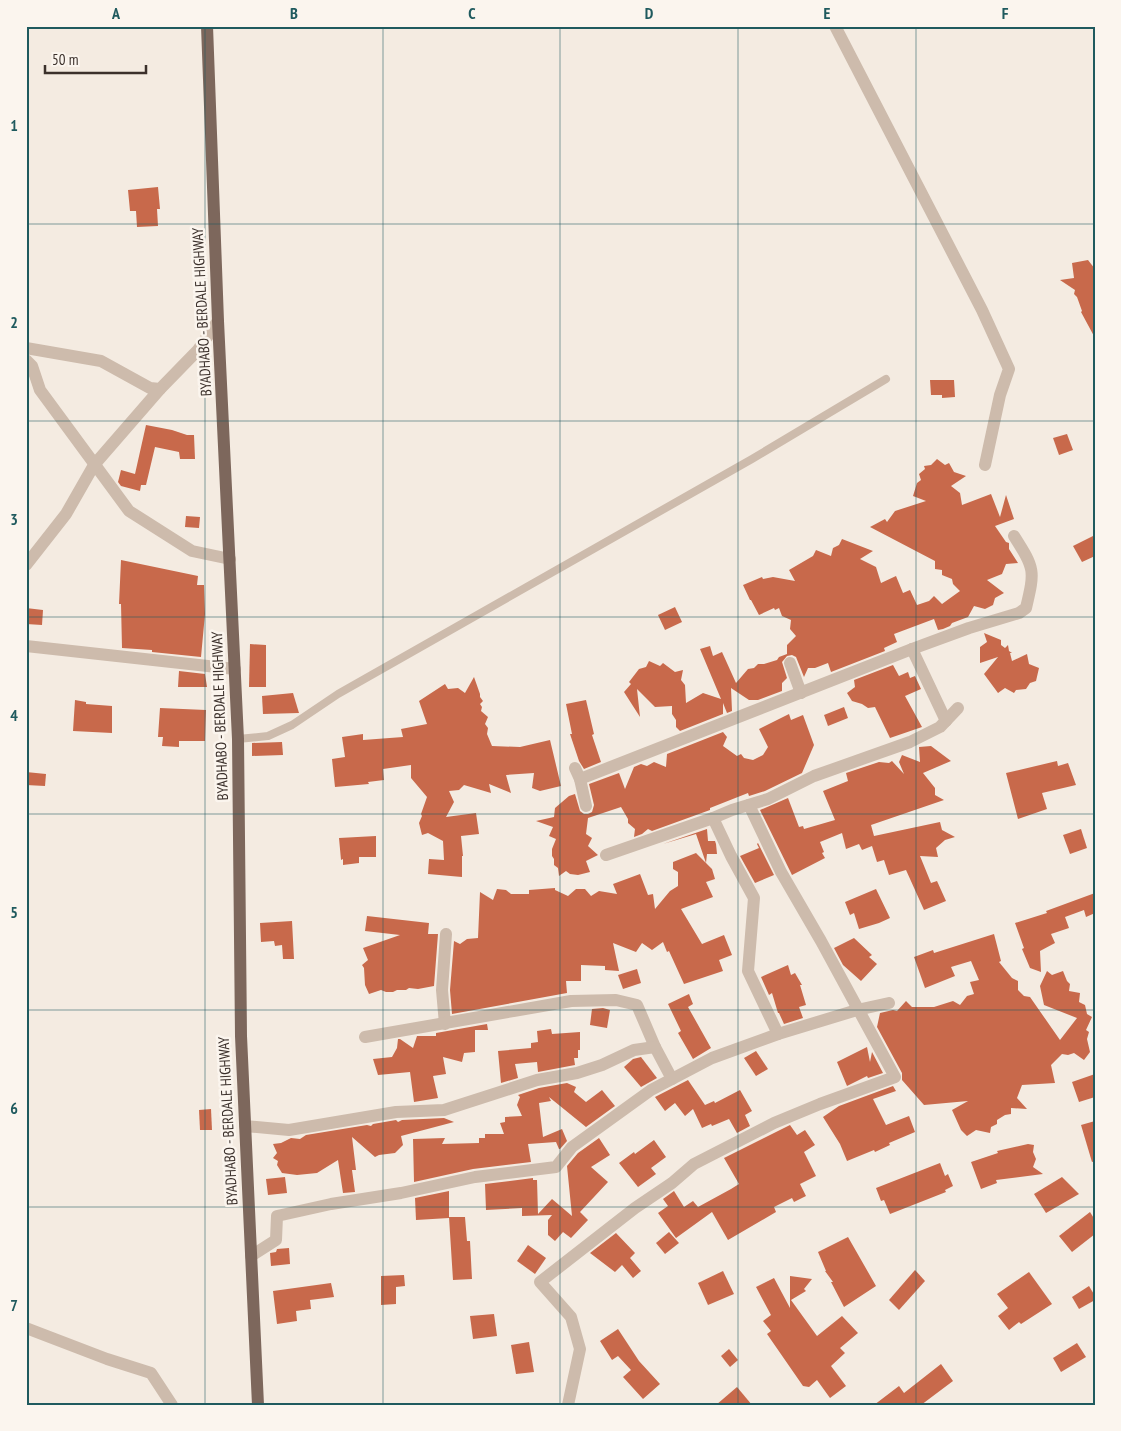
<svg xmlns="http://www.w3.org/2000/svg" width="1121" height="1431" font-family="'PT Sans Narrow',sans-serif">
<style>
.building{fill:#c8694b}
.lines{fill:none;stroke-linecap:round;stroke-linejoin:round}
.lane{stroke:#cdbbac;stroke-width:8}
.street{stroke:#cdbbac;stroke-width:12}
.primary{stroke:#7d675c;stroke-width:12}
.grid{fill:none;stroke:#1f5a5e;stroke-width:1;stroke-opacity:0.55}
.labels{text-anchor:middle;stroke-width:5;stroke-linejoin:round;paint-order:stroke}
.street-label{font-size:15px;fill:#3b302b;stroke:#fbf5ee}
.neatline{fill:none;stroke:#1f5a5e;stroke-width:2}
.grid-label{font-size:16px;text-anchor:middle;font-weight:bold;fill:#1f5a5e}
</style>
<rect width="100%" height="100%" fill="#f4ebe1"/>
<g class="building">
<polygon points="158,187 160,209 157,209 158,226 137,227 136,211 130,211 128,190"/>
<polygon points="1088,260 1095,269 1095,338 1081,312 1082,311 1077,297 1074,294 1075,290 1060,280 1074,278 1072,263"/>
<polygon points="930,380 954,380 955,397 942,398 942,395 931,395"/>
<polygon points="146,425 172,430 187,435 194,435 195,459 180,459 179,452 155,447 146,485 141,485 140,491 121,486 118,482 121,470 135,474"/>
<polygon points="1067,434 1073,450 1059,455 1053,438"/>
<polygon points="937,459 945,465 949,463 954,472 966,476 951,486 960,493 962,505 991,494 1000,517 1006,495 1014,519 995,526 1006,542 1009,543 1009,549 1018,563 1006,564 1002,574 987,580 1004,593 995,598 993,605 985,609 974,606 968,617 952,623 950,626 943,629 938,630 934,619 894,634 897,642 884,648 885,651 831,672 828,663 815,668 808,668 804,677 796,657 792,655 787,656 782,662 787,678 782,683 782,691 758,700 749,700 731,688 732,711 727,713 723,703 723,714 680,731 676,727 676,720 672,714 672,706 655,707 637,689 640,717 624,692 631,684 629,682 639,669 646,667 649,661 660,666 663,663 675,672 683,670 681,680 685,685 686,703 703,693 721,699 700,649 710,646 713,656 722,652 736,683 748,669 754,668 758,664 764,664 777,660 779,657 787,654 787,645 796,636 790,629 791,620 782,616 779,608 775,610 774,608 759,615 751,600 750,600 743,585 762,577 763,579 773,577 795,581 789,570 813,556 816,550 831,556 833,548 839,545 842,539 873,551 860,559 876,567 881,583 896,576 903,593 910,590 917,605 929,601 934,596 942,604 960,591 953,584 952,579 942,575 942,570 935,569 935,561 870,527 885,519 887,522 895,511 926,501 913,496 917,483 921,480 919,474 925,469 924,466 931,465"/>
<polygon points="186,516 200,517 199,528 185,527"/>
<polygon points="1095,535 1095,556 1082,562 1073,546"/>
<polygon points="121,560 198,576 197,585 204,585 205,614 201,657 152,652 152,650 122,648 121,604 119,604"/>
<polygon points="675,607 682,622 665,630 658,615"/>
<polygon points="26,608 43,610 42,625 26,624"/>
<polygon points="984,633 1001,640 1001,645 1005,648 1008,645 1009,651 1012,653 1010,653 1012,661 1027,654 1029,664 1039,668 1036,681 1030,683 1026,689 1016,690 1014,693 1005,688 998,693 984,674 998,657 980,663 980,647 987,642"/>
<polygon points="250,644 266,645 266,687 249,687"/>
<polygon points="893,665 899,676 908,672 910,678 915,676 921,689 905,696 922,727 890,738 875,707 868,708 862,704 852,701 847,693 855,687 854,680"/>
<polygon points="179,671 205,674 207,687 178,687"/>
<polygon points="474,677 480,694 480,697 483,701 480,704 482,707 481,711 488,717 485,724 488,728 487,734 492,746 520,747 550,740 561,786 540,791 532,788 534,773 506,775 511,793 489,784 491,793 464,785 459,790 449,791 454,802 446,817 476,813 479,834 461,836 463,856 462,856 462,877 428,874 429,859 444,860 443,841 428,833 422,835 419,823 422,816 421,814 427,797 411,778 411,765 383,769 384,780 368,782 369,784 335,787 332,759 345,757 342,737 363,734 363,740 403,737 401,729 427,724 419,701 445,684 448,689 458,688 465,693"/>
<polygon points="293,693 299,713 263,714 262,696"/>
<polygon points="75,700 86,702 86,704 112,706 112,733 73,731"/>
<polygon points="586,700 594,734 592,735 601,762 584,769 579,761 570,734 572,734 566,704"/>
<polygon points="844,707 848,718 828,726 824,715"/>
<polygon points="160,708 206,710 205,741 179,741 179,747 162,746 163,737 158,737"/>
<polygon points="789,714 791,720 803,715 814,745 802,773 765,791 749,796 748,793 710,808 710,810 652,831 648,829 642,834 634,837 635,829 628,823 628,819 621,807 588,818 586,834 592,838 588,846 598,855 586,861 590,872 578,875 570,874 566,871 559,876 558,868 554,865 554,859 552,856 552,849 556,839 549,836 553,827 536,821 554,817 555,808 569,796 575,794 580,811 584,814 588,814 592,812 594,805 589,784 619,773 625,789 634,767 641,764 647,766 654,762 666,767 667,754 723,732 727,737 723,746 737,756 741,754 744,758 753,760 763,755 768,747 759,729"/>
<polygon points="282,742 283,755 252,756 252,743"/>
<polygon points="931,746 951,761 923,773 935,788 935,795 944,800 871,825 874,836 940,822 942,830 955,837 945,840 936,848 938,857 920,856 931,883 937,881 946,901 924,910 906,870 889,875 884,860 877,862 872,846 862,850 859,844 846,849 842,833 820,842 824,852 822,853 825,858 792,875 760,810 788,798 799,827 803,826 804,829 835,820 823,791 848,781 846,773 879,762 889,763 892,761 904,774 899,762 902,755 920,762 919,747"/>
<polygon points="1057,761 1058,766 1068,763 1076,785 1042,793 1047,809 1018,819 1006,773"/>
<polygon points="26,772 46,774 45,786 26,785"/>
<polygon points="707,829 708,841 715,841 716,844 717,854 707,854 706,863 712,869 715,879 706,882 713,897 681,909 702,944 724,935 732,955 719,960 723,971 684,984 669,951 667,952 663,942 652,950 642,943 636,952 613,943 619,971 605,970 605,966 581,965 581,981 566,981 567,993 452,1014 450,990 454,941 460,944 467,939 478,938 480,892 493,900 497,889 506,890 511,894 529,894 529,890 555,888 555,890 568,896 576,889 585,889 591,896 599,891 617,894 613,884 640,874 648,895 653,894 655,909 670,891 678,886 678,872 673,869 673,862 696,853 706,863 696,834 663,844"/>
<polygon points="1081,829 1087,848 1070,854 1063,835"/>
<polygon points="376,836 376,857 359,857 359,863 343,865 343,859 341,860 339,838"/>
<polygon points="758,843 774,875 755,883 740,856 759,848 757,844"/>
<polygon points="876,889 890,918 879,923 859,929 854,913 850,915 845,902"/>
<polygon points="1095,893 1095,913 1086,917 1084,910 1065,917 1069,928 1051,934 1055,943 1040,951 1041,972 1030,968 1022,949 1024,948 1015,923 1047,913 1046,911"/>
<polygon points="367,916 429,923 428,934 438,934 434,986 418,989 409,988 406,990 397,990 393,992 386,992 381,990 369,994 365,985 364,968 362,965 368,960 363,948 400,935 365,931"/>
<polygon points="292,921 294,959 283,959 282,945 275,946 274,941 261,942 260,923"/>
<polygon points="994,934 1001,961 999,962 1012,978 1018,981 1018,990 1024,996 1030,997 1060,1040 1077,1018 1044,1005 1040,986 1047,971 1052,975 1063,971 1067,981 1070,984 1069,991 1080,993 1079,1002 1085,1005 1087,1014 1092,1017 1086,1030 1089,1032 1087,1039 1090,1052 1084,1060 1074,1053 1068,1055 1062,1054 1051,1065 1055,1083 1022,1085 1017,1098 1027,1109 1011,1108 1011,1114 1005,1115 997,1120 997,1124 991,1127 990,1133 976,1130 967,1136 961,1130 952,1110 968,1101 924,1105 902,1080 902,1073 877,1027 880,1013 893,1010 897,1011 906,1001 912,1007 934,1007 953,1001 960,1005 967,996 974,994 970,982 979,980 971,961 951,967 955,976 925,988 914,957 933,950 934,953"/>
<polygon points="854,938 872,955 869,957 877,964 861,981 843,965 834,948"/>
<polygon points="788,965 791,975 795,973 802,985 800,985 806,1005 799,1007 803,1018 784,1024 779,1013 778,1013 772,993 769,995 761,977"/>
<polygon points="637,969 641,983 623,989 618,975"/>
<polygon points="689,994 693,1004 688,1007 711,1048 693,1059 678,1033 681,1031 668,1004"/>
<polygon points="603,1008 610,1010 607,1028 590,1025 592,1009"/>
<polygon points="487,1024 488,1030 475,1030 475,1052 464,1053 462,1062 443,1057 446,1074 433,1076 438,1098 414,1102 410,1072 378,1075 373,1059 392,1057 397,1048 398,1039 400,1039 413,1048 417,1036 436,1036 436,1033"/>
<polygon points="551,1029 552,1034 580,1032 580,1050 578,1050 578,1058 574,1058 575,1065 538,1072 537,1062 515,1064 518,1078 501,1083 498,1051 531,1048 531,1043 538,1042 537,1031"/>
<polygon points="867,1047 870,1062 872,1052 883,1073 868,1078 867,1076 847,1086 837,1062"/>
<polygon points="756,1051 768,1069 756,1076 744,1058"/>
<polygon points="641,1057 657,1078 641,1087 624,1067 633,1059"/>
<polygon points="1095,1074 1095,1097 1079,1102 1072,1082"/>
<polygon points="688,1080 705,1105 714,1101 715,1103 740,1090 752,1111 745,1115 750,1126 737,1133 729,1119 712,1126 711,1124 702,1128 693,1109 685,1116 675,1103 665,1111 655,1097"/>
<polygon points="567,1083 576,1087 574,1092 586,1102 602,1090 615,1106 586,1127 549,1097 551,1101 539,1103 543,1137 562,1129 567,1141 560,1149 559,1149 556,1142 528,1144 531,1162 473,1169 414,1182 413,1139 445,1138 442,1144 479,1143 479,1138 485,1138 485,1134 504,1134 500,1123 505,1122 505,1117 522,1116 517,1105 520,1097 518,1095 539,1088"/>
<polygon points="893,1086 896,1091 873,1099 886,1125 909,1116 915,1132 889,1143 890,1145 875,1152 874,1150 847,1161 840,1144 823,1117 839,1106"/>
<polygon points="211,1109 212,1130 200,1130 199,1110"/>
<polygon points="444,1118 454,1122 401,1136 403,1145 395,1153 379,1155 375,1157 352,1137 356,1170 352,1170 355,1192 343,1193 338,1160 317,1173 297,1175 282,1173 277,1165 278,1161 273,1158 277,1153 273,1144 281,1143 291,1138 300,1139 306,1135 367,1125 371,1126 373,1124 396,1120 398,1122 402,1120"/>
<polygon points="1095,1121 1095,1161 1092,1162 1081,1125"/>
<polygon points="790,1125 797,1135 805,1130 815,1145 804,1152 816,1176 800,1184 806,1196 794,1202 792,1198 774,1207 776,1212 728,1240 712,1212 676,1238 658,1213 668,1206 663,1199 674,1191 684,1207 693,1201 698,1207 731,1189 739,1184 724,1158"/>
<polygon points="599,1138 610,1155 591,1167 608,1182 580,1212 588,1220 571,1238 563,1232 555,1241 548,1235 548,1220 552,1215 522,1216 522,1208 486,1210 485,1184 533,1178 533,1180 537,1180 538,1214 552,1199 572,1216 567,1166 578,1153"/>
<polygon points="654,1140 666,1157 651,1168 656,1174 638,1187 619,1163 634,1152 635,1154"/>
<polygon points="1028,1144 1034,1145 1033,1152 1036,1159 1033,1167 1043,1174 996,1180 997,1183 981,1189 971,1162 998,1153 997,1151"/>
<polygon points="940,1163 945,1176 948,1174 953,1186 945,1190 946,1192 890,1214 884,1200 881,1201 876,1188"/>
<polygon points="285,1177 287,1193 268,1195 266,1179"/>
<polygon points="1062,1177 1079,1194 1046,1213 1034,1194"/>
<polygon points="449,1191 449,1218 416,1220 415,1198"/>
<polygon points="1090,1212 1095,1220 1095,1234 1072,1252 1059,1236"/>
<polygon points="449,1217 465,1217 467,1241 470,1241 472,1279 453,1280"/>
<polygon points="669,1232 679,1243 665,1254 656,1243"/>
<polygon points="616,1233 635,1253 630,1258 641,1271 633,1278 622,1265 615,1272 590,1253"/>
<polygon points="848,1237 876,1286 844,1307 831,1282 833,1282 825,1271 826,1271 818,1252"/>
<polygon points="528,1245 546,1258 535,1274 517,1261"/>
<polygon points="289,1248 290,1264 271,1266 270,1253 276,1252 277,1249"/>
<polygon points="915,1270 925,1281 899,1310 889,1300"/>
<polygon points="723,1271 734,1294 708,1305 698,1283"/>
<polygon points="1029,1272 1052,1304 1021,1324 1019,1322 1009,1330 998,1316 1008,1308 997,1294"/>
<polygon points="404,1275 405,1286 396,1287 396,1304 381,1305 381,1276"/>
<polygon points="790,1276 812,1279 804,1289 806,1291 791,1300 817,1336 842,1316 858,1333 840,1348 845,1353 831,1366 846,1386 830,1398 817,1380 809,1387 803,1386 767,1334 771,1331 763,1321 771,1315 756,1287 774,1278 790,1308"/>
<polygon points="331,1283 334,1297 310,1300 311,1309 296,1311 297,1321 277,1324 273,1291"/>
<polygon points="1089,1286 1095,1296 1095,1300 1079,1309 1072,1297"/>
<polygon points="494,1314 497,1336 473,1339 470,1316"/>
<polygon points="618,1329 639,1361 660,1384 643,1399 623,1377 631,1370 618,1356 612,1360 600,1341"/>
<polygon points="529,1342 534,1372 516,1374 511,1345"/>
<polygon points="1077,1343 1086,1357 1061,1372 1053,1358"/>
<polygon points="729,1349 738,1360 730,1367 721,1356"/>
<polygon points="941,1364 953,1381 921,1405 874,1405 899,1386 904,1393"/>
<polygon points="737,1387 752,1405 716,1405"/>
</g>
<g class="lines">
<polyline class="lane" points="238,739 268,736 292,725 338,694 752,459 886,379"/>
<g class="street">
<polyline points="835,26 982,310 1009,369 1000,395 985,465"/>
<polyline points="26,348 101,361 150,388 160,389 198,350 218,321"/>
<polyline points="26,360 32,366 40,390 129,511 192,551 230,559"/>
<polyline points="26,565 66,514 94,465 160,389"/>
<polyline points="26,646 235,669"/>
<polyline points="912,649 946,721"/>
<polyline points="790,663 801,693"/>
<polyline points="575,768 580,779 586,806"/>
<path d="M580 779 912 649 969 628 1019 613 1026 608C1035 570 1035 569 1014 536"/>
<polyline points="713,818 731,856 754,898 748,971 778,1034"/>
<polyline points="606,855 713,818 732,810 768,799 814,776 910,742 940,727 958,708"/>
<polyline points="445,1024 442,990 446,934"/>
<polyline points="365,1037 571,1001 616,1000 637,1005 655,1047 672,1079"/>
<polyline points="245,1126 289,1130 396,1112 444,1110 537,1080 577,1073 602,1065 634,1050 655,1047"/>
<polyline points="251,1256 276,1240 277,1216 331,1204 401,1193 475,1177 556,1167 572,1147 651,1090 712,1058 778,1034 857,1010 889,1003"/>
<polyline points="26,1328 107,1359 151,1373 172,1405"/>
<polyline points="568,1405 580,1349 571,1317 540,1282 635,1208 672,1183 694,1164 774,1123 820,1104 895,1077 821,941 781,872 749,805"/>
</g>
<polyline class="primary" points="207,26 218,321 238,739 241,1036 258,1405"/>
</g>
<path class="grid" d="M205 26V1405M383 26V1405M560 26V1405M738 26V1405M916 26V1405M26 224H1095M26 421H1095M26 617H1095M26 814H1095M26 1010H1095M26 1207H1095"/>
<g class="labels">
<g class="street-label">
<text transform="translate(202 312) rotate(-93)" y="5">BYADHABO - BERDALE HIGHWAY</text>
<text transform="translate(220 716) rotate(-92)" y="5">BYADHABO - BERDALE HIGHWAY</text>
<text transform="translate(228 1121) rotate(-93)" y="5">BYADHABO - BERDALE HIGHWAY</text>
</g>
</g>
<rect width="1121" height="1431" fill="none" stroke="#fbf5ee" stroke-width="55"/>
<path d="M45 65v8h101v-8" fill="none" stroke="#3b302b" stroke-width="2.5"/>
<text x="52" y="65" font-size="15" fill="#3b302b" stroke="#fbf5ee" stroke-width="4" paint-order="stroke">50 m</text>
<rect x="28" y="28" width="1066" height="1376" class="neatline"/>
<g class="grid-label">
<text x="116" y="19">A</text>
<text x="294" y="19">B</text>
<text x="472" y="19">C</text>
<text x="649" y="19">D</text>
<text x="827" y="19">E</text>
<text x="1005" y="19">F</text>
<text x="14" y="131">1</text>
<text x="14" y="328">2</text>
<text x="14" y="525">3</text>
<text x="14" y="721">4</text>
<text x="14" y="918">5</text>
<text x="14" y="1114">6</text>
<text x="14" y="1311">7</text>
</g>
</svg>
